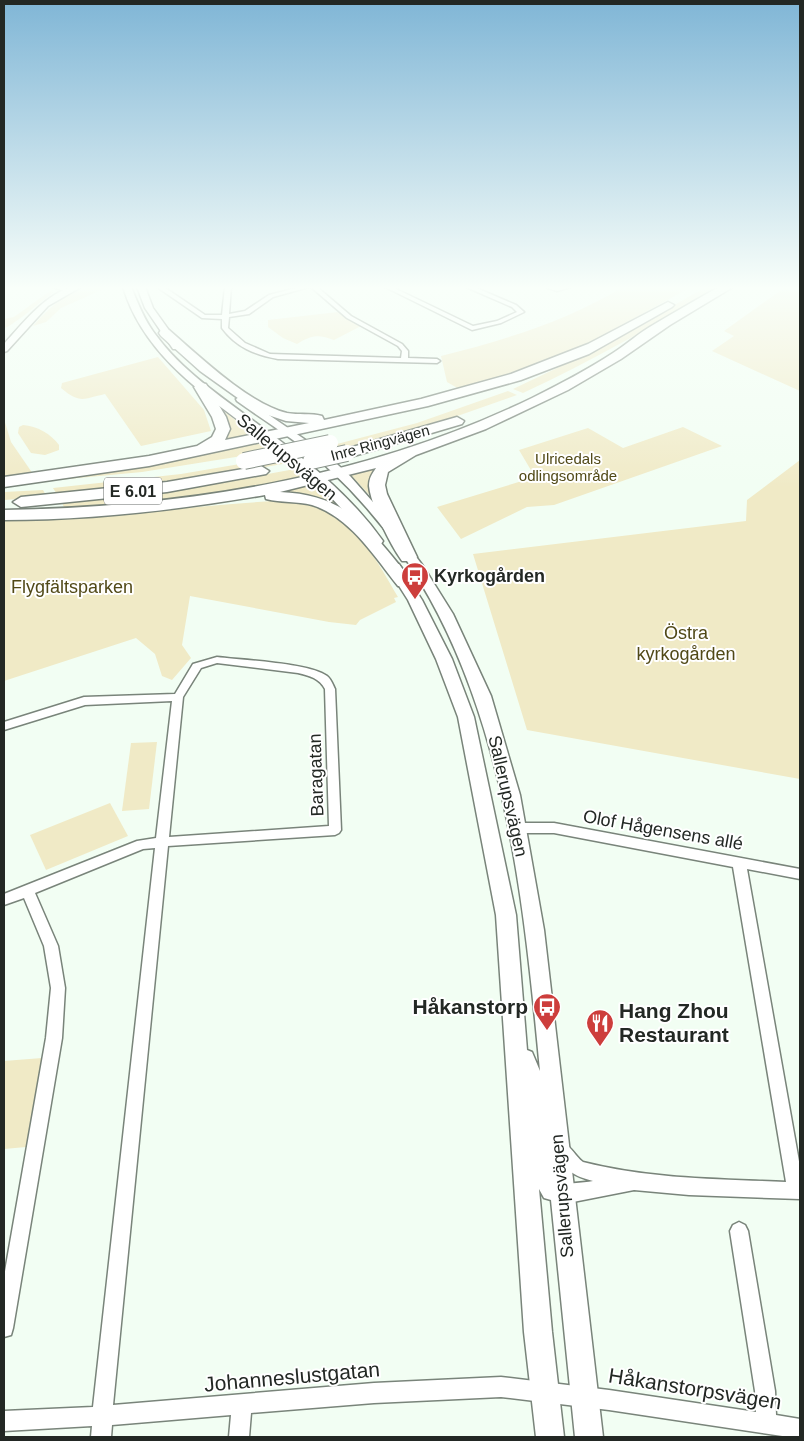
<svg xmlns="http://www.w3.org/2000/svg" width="804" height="1441" font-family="Arial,sans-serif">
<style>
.green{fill:#f0eac6}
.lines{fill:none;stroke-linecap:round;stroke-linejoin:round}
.minor-casing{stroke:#79847a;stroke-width:3}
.tertiary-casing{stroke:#79847a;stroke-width:3}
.secondary-casing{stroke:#79847a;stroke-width:3}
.motorway-casing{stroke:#79847a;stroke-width:3}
.minor{fill:#fff;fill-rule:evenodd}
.tertiary{fill:#fff;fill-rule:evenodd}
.secondary{fill:#fff;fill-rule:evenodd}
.motorway{fill:#fff;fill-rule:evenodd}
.motorway-bridge-casing{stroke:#79847a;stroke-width:18;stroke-linecap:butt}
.motorway-bridge{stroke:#fff;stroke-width:16}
.labels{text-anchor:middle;stroke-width:4;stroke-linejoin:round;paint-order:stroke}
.far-street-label{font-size:15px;fill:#232824;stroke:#fff}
.far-park-label{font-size:15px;fill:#514917;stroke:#fff}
.shield{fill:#fff;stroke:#656866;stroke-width:1}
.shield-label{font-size:16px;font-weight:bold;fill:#232824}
.street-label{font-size:18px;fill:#232824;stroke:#fff}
.poi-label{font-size:18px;font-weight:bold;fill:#232824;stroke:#fff;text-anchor:start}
.park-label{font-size:18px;fill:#514917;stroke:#fff}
.near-poi-label{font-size:21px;font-weight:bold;fill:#232824;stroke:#fff;text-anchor:end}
.near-street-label{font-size:21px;fill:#232824;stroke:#fff}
</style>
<rect width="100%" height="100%" fill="#f2fef3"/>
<g class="green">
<path d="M90 287H108L61 308 46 322 33 326C50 307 64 293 90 287Z"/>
<path d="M623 287H691L584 346 507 378 459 389 447 382 441 356C505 340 567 321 623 287Z"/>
<path d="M706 287H720C655 324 591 362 523 393L513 389 597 349Z"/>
<polygon points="784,288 800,292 800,391 712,351 734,336 724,331"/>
<path d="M50 291 54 292C39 303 10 328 4 328V319L14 317Z"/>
<path d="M338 312 361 326 334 340C319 334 311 335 297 344L283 338 268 327V320Z"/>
<path d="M158 357 204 410 211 431 141 446 105 394C83 399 80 404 61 388L62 383Z"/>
<polygon points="508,391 517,395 429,426 349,448 318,449 417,423"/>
<polygon points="215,405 257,436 217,444"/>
<polygon points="4,419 11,442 33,474 4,477"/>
<path d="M23 425C37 426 51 434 59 445V450L45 455 31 453 18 433 19 427Z"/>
<polygon points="683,427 722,446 554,505 527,507 461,539 437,507 535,477 519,450 588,428 623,448"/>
<polygon points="262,442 274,451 142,472 4,485"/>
<polygon points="281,457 288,463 188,481 58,496 53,488 181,474"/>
<polygon points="800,460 800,779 527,730 473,554 746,521 747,500"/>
<polygon points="381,465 375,501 349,473"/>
<polygon points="295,469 305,478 188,500 65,509 62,503 197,487"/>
<polygon points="312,482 341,509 317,498 253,494"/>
<polygon points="43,490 47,497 4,500 4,492"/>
<path d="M291 500C300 502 312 503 321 507 359 525 378 563 398 597L394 598 396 602 360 620 356 625 329 622 190 596 182 645 191 658 172 680 162 676 155 654 136 638 4 681V521C100 518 195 505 291 500Z"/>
<polygon points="157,742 149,809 122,811 131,743"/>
<polygon points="110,803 128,836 46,870 30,835"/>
<polygon points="42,1058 26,1147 4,1149 4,1061"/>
</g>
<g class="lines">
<g class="minor-casing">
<g id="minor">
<polygon points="53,287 62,287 70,290 67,292"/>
<path d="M157 287H164L205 315H222L225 287H231L229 314 245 311 269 295 300 287H309L273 297 249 314 229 317 228 328 245 343 270 354 401 358 402 351 398 346 347 318 311 287H317L351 316 402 344 408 351V358L437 359 440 361 437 363 278 359C255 355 236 347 222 328V319L202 318Z"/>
<polygon points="385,287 392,287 473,326 497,321 517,312 512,307 466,287 474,287 516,305 524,312 501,323 472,330"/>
<polygon points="545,287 571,287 557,291"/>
<path d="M217 657C241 660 310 663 327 676 331 679 333 685 335 689L341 830 339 833 335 835 168 846 113 1405 374 1383 501 1377 609 1390 756 1412 755 1391 730 1231 733 1225 739 1222 745 1225 748 1231 775 1391 776 1415 800 1419V1437H789L609 1410 501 1397 374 1403 251 1413 249 1437H229L231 1415 112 1425 111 1437H91L92 1426 4 1431V1411L93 1407 155 848 143 849 35 893 58 946 65 988 62 1038 13 1328 11 1335 4 1337V1277L46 1038 51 988 44 946 24 898 4 905V894L137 841 156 838 172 701 85 705 4 730V722L84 697 175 694 193 664ZM217 663 298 673C310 676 319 678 325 689L329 826 169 837 183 697 201 668Z"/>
<path d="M518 823H554L800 869V879L747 869 800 1167V1199L689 1195 634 1190 573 1202 556 1198 553 1192 556 1186C564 1183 583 1183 593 1181 574 1176 563 1170 555 1151L557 1145 563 1143C572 1147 575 1156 583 1162 650 1179 717 1179 786 1182L733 867 554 833H518L514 831 512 828 514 825Z"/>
</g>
</g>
<g class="tertiary-casing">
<path id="tertiary" d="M70 287H81L48 306 7 351 4 352V344C24 322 42 298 70 287Z"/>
</g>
<g class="secondary-casing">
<g id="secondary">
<path d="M123 287H131C138 303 144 320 155 334 181 370 219 395 255 422 301 456 349 493 383 541L381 544H371C344 508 312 477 277 449 218 403 146 363 123 287Z"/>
<polygon points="137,287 145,287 153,308 181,347 179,349 173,349 145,308"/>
<path d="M241 396 326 454 350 476 387 518 423 566 453 614 491 696 520 795 544 930 603 1437H575L551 1200 544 1198 539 1189 552 1332 564 1437H536L524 1332 496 915 458 717 436 659 408 600 387 567 389 564H399L422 600 452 659 474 717 516 915 527 1050 532 1052 540 1071C520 858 496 624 330 470 302 444 269 424 237 401L236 399Z"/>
</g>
</g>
<g class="motorway-casing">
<g id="motorway">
<path d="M719 287H733L670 325 621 359 568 390 486 429 416 455 388 472 385 485 387 494 417 557 414 561H402C390 544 371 506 369 486 369 478 372 474 376 468L280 492C349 495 370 530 410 578L413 582 410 586H398C374 556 350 517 312 505 297 501 281 503 266 499L265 495C178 510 92 520 4 520V510C186 507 367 478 532 398 560 384 587 370 613 353 626 345 640 332 653 325 675 312 697 299 719 287Z"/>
<path d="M668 302 674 305 672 307 589 354 521 380 428 406 149 466 4 487V477L149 456 197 446 212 437 216 429 212 417 194 387 201 383 206 384 226 417 230 429 225 440 309 423 286 421 256 411 200 371 161 336 159 333 161 330H169C199 356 249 404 287 413 298 415 311 413 322 416L324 420 421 399 511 374 588 344Z"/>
<polygon points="457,417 464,421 462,424 347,458 339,453 342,450"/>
<polygon points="261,466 269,471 266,474 167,492 21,507 13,502 21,497 167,482"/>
</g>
</g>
<use href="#minor" class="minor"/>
<use href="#tertiary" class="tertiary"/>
<use href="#secondary" class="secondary"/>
<use href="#motorway" class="motorway"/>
<g class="motorway-bridge-casing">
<g id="motorway-bridge">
<polyline points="244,461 330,443"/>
<polyline points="311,461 347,453"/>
</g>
</g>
<use href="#motorway-bridge" class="motorway-bridge"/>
</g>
<linearGradient id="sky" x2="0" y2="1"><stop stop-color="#80b6d6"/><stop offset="0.59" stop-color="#f9fffa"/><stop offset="1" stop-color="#f9fffa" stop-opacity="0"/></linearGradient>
<rect width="804" height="488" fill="url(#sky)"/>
<defs>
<g id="bus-pin" transform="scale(1.4375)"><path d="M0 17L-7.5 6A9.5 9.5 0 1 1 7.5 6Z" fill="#cd3e3c" stroke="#fff"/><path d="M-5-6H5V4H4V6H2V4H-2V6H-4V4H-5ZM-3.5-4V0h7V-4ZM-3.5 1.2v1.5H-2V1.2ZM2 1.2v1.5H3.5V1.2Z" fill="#fff"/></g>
<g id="restaurant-pin" transform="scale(1.4375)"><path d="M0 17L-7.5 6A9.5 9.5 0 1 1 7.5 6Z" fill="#cd3e3c" stroke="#fff"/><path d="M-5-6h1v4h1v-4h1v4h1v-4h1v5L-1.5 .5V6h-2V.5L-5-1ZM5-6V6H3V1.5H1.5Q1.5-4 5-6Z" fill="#fff"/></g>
</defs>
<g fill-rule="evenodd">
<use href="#bus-pin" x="415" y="576"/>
<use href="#bus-pin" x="547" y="1007"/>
<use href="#restaurant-pin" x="600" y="1023"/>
</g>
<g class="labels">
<g class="far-street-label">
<text transform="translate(380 443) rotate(-15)" y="5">Inre Ringvägen</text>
</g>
<g class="far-park-label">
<text x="568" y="464">Ulricedals<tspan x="568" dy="17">odlingsområde</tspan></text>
</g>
<rect class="shield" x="104" y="477.5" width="58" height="27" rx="4"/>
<g class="shield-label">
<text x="133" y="497">E 6.01</text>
</g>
<g class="street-label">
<text transform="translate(287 457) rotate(40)" y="6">Sallerupsvägen</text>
<text transform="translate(316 775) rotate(-92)" y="6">Baragatan</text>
<text transform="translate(508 796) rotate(77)" y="6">Sallerupsvägen</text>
<text transform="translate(663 830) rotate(10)" y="6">Olof Hågensens allé</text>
<text transform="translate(562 1196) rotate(-95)" y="6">Sallerupsvägen</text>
</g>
<g class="poi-label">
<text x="434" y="582">Kyrkogården</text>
</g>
<g class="park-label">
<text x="72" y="593">Flygfältsparken</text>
<text x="686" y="639">Östra<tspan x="686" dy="21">kyrkogården</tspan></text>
</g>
<g class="near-poi-label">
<text x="528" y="1014">Håkanstorp</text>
<text x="619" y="1018" text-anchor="start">Hang Zhou<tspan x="619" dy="24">Restaurant</tspan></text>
</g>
<g class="near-street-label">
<text transform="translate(292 1377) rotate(-5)" y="7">Johanneslustgatan</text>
<text transform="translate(695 1389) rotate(9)" y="7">Håkanstorpsvägen</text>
</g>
</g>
<rect width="804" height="1441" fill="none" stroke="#232824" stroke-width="10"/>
</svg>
